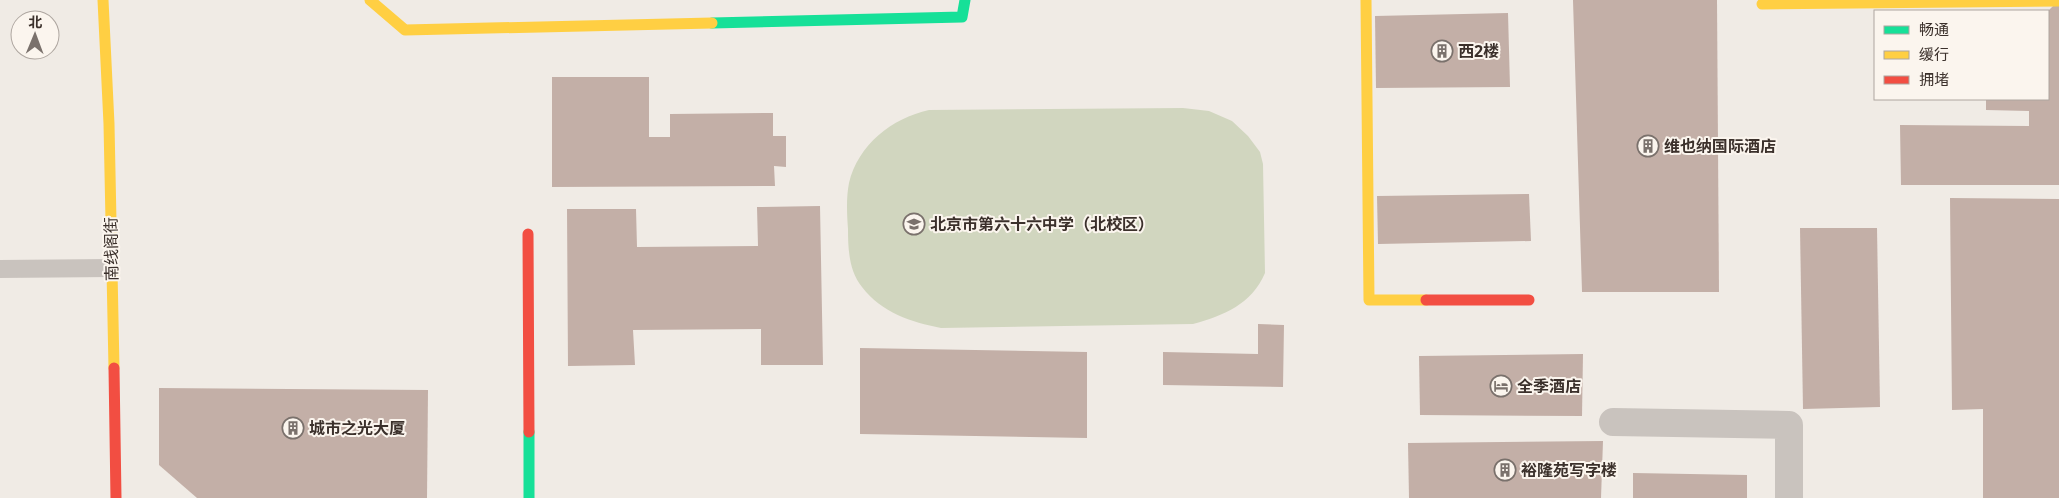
<svg xmlns="http://www.w3.org/2000/svg" width="2059" height="498" font-family="'Noto Sans','Noto Sans SC',sans-serif">
<style>
.green{fill:#d1d6bf}
.building{fill:#c3afa7}
.lines{fill:none;stroke-linecap:round;stroke-linejoin:round}
.lane{stroke:#c9c3be;stroke-width:18}
.street{stroke:#c9c3be;stroke-width:28}
.fast{stroke:#16e098;stroke-width:11}
.slow{stroke:#ffcf43;stroke-width:11}
.jam{stroke:#f24e42;stroke-width:11}
.labels{text-anchor:middle;stroke-width:4;stroke-linejoin:round;paint-order:stroke}
.poi-label{font-size:16px;font-weight:bold;fill:#3b302b;stroke:#fbf5ee;text-anchor:start}
.street-label{font-size:16px;fill:#3b302b;stroke:#fbf5ee}
</style>
<rect width="100%" height="100%" fill="#f0ebe5"/>
<path class="green" d="M1183 108 1209 111 1232 121 1248 136 1260 152 1263 164 1265 273C1252 304 1223 316 1193 324L941 328C911 322 882 313 862 287 849 271 848 249 848 229 847 215 846 198 849 183 858 145 892 118 929 110Z"/>
<g class="building">
<polygon points="1573,0 1717,0 1719,292 1582,292"/>
<polygon points="2059,0 2059,185 1901,185 1900,125 2029,126 2029,111 1986,110 1986,99 2048,99 2048,11"/>
<polygon points="1508,13 1510,87 1376,88 1375,16"/>
<polygon points="552,77 649,77 649,137 670,137 670,114 773,113 773,136 786,136 786,167 774,166 775,186 552,187"/>
<polygon points="1529,194 1531,241 1378,244 1377,196"/>
<polygon points="1950,198 2059,199 2059,498 1983,498 1983,409 1952,410"/>
<polygon points="820,206 823,365 761,365 761,329 633,330 635,365 568,366 567,209 636,209 637,247 758,246 757,207"/>
<polygon points="1800,228 1877,228 1880,407 1803,409"/>
<polygon points="1258,324 1284,325 1283,387 1163,385 1163,352 1258,354"/>
<polygon points="860,348 1087,352 1087,438 860,434"/>
<polygon points="1583,354 1582,416 1420,415 1419,356"/>
<polygon points="159,388 428,390 427,498 197,498 159,465"/>
<polygon points="1603,441 1601,498 1409,498 1408,443"/>
<polygon points="1633,473 1747,475 1747,498 1633,498"/>
</g>
<g class="lines">
<polyline class="lane" points="0,269 111,268"/>
<polyline class="street" points="1613,422 1789,425 1789,498"/>
<g class="fast">
<polyline points="712,23 962,17 965,0"/>
<polyline points="529,432 529,498"/>
</g>
<g class="slow">
<polyline points="103,0 109,124 114,368"/>
<polyline points="370,0 405,30 712,23"/>
<polyline points="1366,0 1369,300 1426,300"/>
<polyline points="1762,4 2059,1"/>
</g>
<g class="jam">
<polyline points="528,234 529,432"/>
<polyline points="1426,300 1529,300"/>
<polyline points="114,368 116,498"/>
</g>
</g>
<defs>
<g id="building-ring" transform="scale(1.125)"><circle r="9.5" fill="#fbf5ee" stroke="#7a716c" stroke-width="1.5"/><path d="M-4-6H4V6H1V3H-1V6H-4ZM-2.5-4.3h1.7v1.8h-1.7ZM.8-4.3h1.7v1.8H.8ZM-2.5-1h1.7V.8h-1.7ZM.8-1h1.7V.8H.8Z" fill="#7a716c"/></g>
<g id="school-ring" transform="scale(1.125)"><circle r="9.5" fill="#fbf5ee" stroke="#7a716c" stroke-width="1.5"/><path d="M0-5L7-2L0 1L-7-2ZM-4 1L0 2.5L4 1V4Q0 6-4 4Z" fill="#7a716c"/></g>
<g id="hotel-ring" transform="scale(1.125)"><circle r="9.5" fill="#fbf5ee" stroke="#7a716c" stroke-width="1.5"/><path d="M-6-4.5h1.5V1H6V5H4.5V3h-9V5H-6ZM-4 0a1.8 1.8 0 1 1 3.6 0ZM.5 0V-2.5h3Q6-2.5 6 0Z" fill="#7a716c"/></g>
</defs>
<g fill-rule="evenodd">
<use href="#building-ring" x="1442" y="51"/>
<use href="#building-ring" x="1648" y="146"/>
<use href="#school-ring" x="914" y="224"/>
<use href="#hotel-ring" x="1501" y="386"/>
<use href="#building-ring" x="293" y="428"/>
<use href="#building-ring" x="1505" y="470"/>
</g>
<g class="labels">
<g class="poi-label">
<text x="1458" y="57">西2楼</text>
<text x="1664" y="152">维也纳国际酒店</text>
<text x="930" y="230">北京市第六十六中学（北校区）</text>
<text x="1517" y="392">全季酒店</text>
<text x="309" y="434">城市之光大厦</text>
<text x="1521" y="476">裕隆苑写字楼</text>
</g>
<g class="street-label">
<text transform="translate(111 249) rotate(-91)" y="6">南线阁街</text>
</g>
</g>
<rect x="1874" y="10" width="175" height="90" fill="#fbf5ee" stroke="#aea6a0"/>
<rect x="1884" y="26" width="25" height="8" fill="#16e098" stroke="#aea6a0"/>
<text x="1919" y="35" font-size="15" fill="#3b302b">畅通</text>
<rect x="1884" y="51" width="25" height="8" fill="#ffcf43" stroke="#aea6a0"/>
<text x="1919" y="60" font-size="15" fill="#3b302b">缓行</text>
<rect x="1884" y="76" width="25" height="8" fill="#f24e42" stroke="#aea6a0"/>
<text x="1919" y="85" font-size="15" fill="#3b302b">拥堵</text>
<g transform="translate(35 35) rotate(1)"><circle r="24" fill="#fbf5ee" stroke="#aea6a0"/>
<path d="M0-4L9 19L0 12L-9 19Z" fill="#7a716c"/>
<text y="-8" font-size="14" font-weight="bold" text-anchor="middle" fill="#3b302b">北</text>
</g>
</svg>
